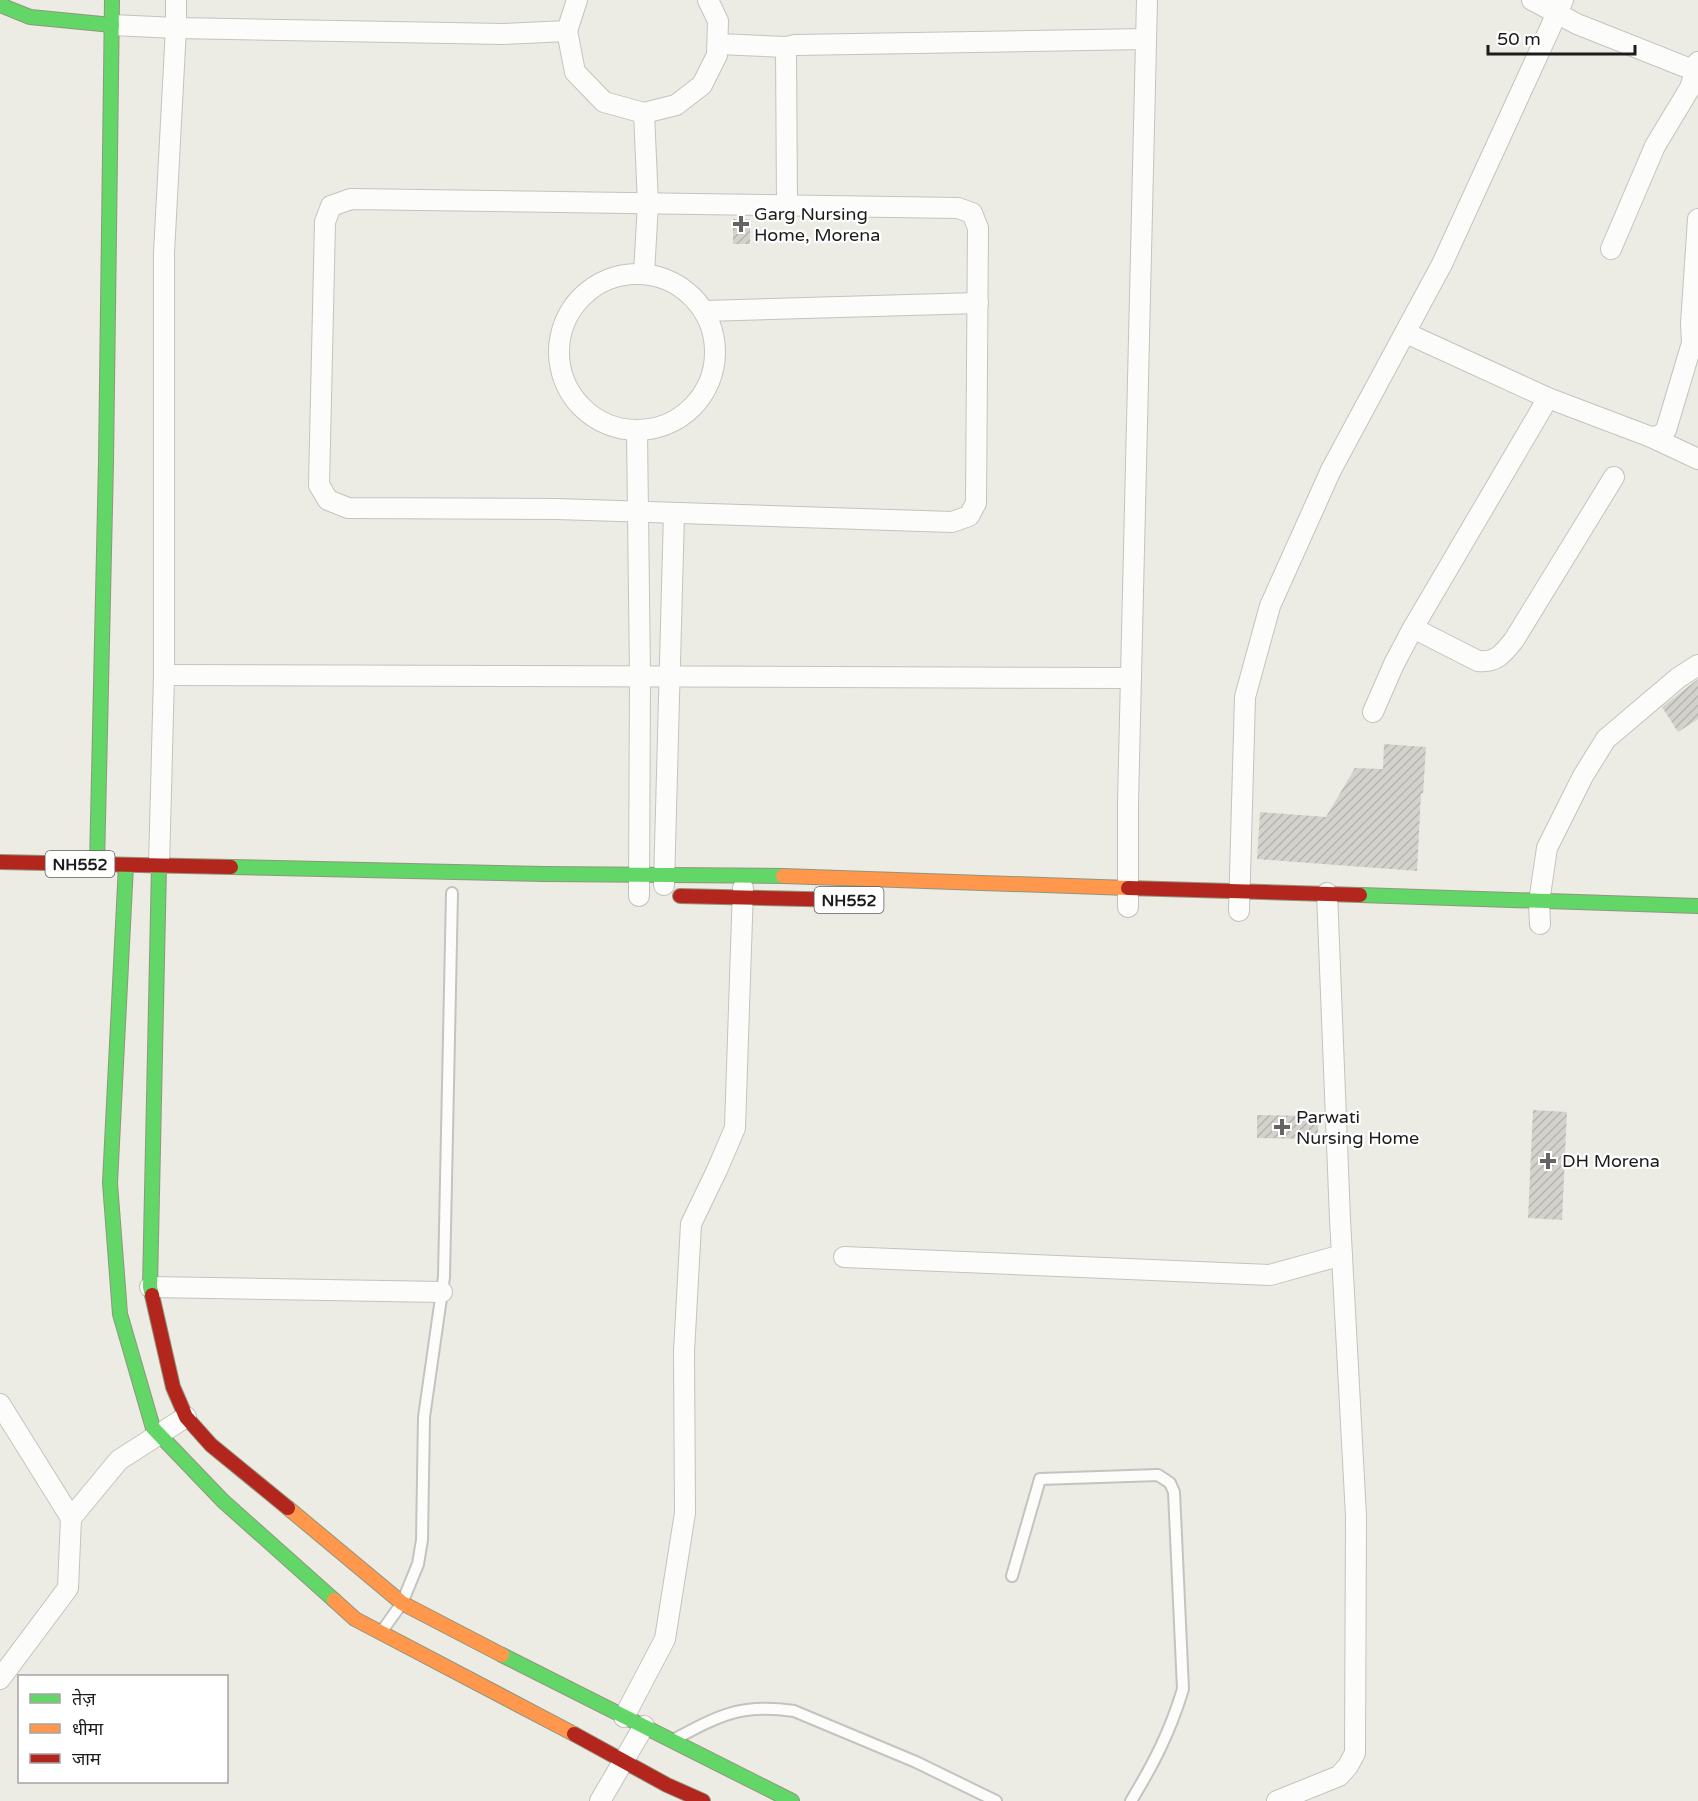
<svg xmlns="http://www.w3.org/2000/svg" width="1698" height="1801" font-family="'Varela Round','Noto Sans Devanagari',sans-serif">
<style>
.building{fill:url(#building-hatch)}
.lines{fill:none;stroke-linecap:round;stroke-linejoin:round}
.lane-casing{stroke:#c4c3c0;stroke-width:14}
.street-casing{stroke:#c4c3c0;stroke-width:22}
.fast-casing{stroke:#90967c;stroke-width:16}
.slow-casing{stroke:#90967c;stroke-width:16}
.jam-casing{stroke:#90967c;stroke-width:16}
.lane{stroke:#fcfcfb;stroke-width:10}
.street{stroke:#fcfcfb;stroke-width:20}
.fast{stroke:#63d668;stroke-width:14}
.slow{stroke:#ff974d;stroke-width:14}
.jam{stroke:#b3261e;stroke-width:14}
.poi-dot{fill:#656462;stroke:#fff;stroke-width:2}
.labels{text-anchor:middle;stroke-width:4.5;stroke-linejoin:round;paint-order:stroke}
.shield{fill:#fff;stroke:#606060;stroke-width:1.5}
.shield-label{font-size:16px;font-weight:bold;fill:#1c1c1c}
.poi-label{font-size:18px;fill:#1c1c1c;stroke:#fff;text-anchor:start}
</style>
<defs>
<pattern id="building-hatch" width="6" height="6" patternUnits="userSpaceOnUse" patternTransform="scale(1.5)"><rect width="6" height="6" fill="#d4d2cd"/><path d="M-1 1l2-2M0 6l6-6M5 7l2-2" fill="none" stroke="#b5b4af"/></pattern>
</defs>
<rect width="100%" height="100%" fill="#ecebe4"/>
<g class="building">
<rect x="733" y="219" width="17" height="25"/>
<polygon points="1698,679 1698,719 1678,732 1662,707"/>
<polygon points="1384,744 1426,747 1423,794 1421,793 1417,871 1257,859 1260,812 1326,817 1355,768 1383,769"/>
<polygon points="1533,1110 1567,1112 1562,1220 1528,1218"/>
<polygon points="1257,1115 1318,1116 1318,1139 1257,1138"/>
</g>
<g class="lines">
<g class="lane-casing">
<g id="lane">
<path d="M1012 1576 1040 1479 1158 1475 1170 1483 1174 1492 1183 1689C1170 1732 1154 1763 1131 1801"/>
<polyline points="382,1631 402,1603 418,1564 422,1540 424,1417 444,1277 452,893"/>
<path d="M675 1739C720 1715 742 1703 794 1711L916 1762 996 1801"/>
</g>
</g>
<g class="street-casing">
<g id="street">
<polyline points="577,0 567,31 575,72 604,102 644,113 676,105 702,85 717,55 718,21 708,0"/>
<polyline points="1532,0 1577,24 1698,72"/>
<polyline points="112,25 176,28 504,34 567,31"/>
<polyline points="718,44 786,47 795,45 1145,39"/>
<polyline points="786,47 787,206"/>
<polyline points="644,113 648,204 644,273"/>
<polygon points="351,199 958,208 972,213 978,228 976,503 969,516 952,522 557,509 348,508 328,500 319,485 325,222 331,206"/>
<polyline points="1611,249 1655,146 1690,88 1698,62"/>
<circle cx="637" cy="352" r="78"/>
<polyline points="704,311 978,303"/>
<polyline points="1406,333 1548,398 1651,437 1659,436 1666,430 1692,343 1691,324 1698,219"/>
<polyline points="637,432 640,676 639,896"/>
<polyline points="1651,437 1698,459"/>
<path d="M1413 628 1478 661C1496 663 1503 654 1514 640L1614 477"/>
<polyline points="164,675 1131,678"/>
<polyline points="1373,712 1394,664 1413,628 1548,398"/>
<polyline points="159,866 164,675 164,253 176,28 176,0"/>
<polyline points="664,885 674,513"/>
<polyline points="1128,907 1128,803 1147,0"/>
<polyline points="1239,911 1245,697 1270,606 1331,470 1442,264 1563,0"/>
<polyline points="1540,924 1539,902 1547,848 1583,776 1606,739 1678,678 1698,665"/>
<polyline points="844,1257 1270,1275 1342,1255"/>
<polyline points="150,1287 442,1292"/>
<polyline points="0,1404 71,1518 119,1460 186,1417"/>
<polyline points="0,1679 68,1588 71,1518"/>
<polyline points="624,1717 665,1639 685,1513 684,1352 691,1224 717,1170 735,1128 743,888"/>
<polyline points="600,1801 644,1726"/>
<polyline points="1277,1801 1339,1776 1348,1766 1355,1753 1356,1516 1340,1219 1327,893"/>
</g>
</g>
<g class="fast-casing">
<g id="fast">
<polyline points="0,5 30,17 112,25"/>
<polyline points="97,865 106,462 112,0"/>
<polyline points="126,865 110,1183 120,1314 153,1428 223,1501 334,1600"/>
<polyline points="231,867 544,874 783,876"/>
<polyline points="1360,895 1698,906"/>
<polyline points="152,1295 150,1287 159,866"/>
<polyline points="502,1655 792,1801"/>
</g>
</g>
<g class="slow-casing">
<g id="slow">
<polyline points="783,876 1128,888"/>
<polyline points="288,1508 402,1603 502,1655"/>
<polyline points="334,1600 355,1619 574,1734"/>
</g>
</g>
<g class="jam-casing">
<g id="jam">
<polyline points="0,862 231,867"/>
<polyline points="1128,888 1360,895"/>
<polyline points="680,896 848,900"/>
<polyline points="152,1295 173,1387 186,1417 211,1445 288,1508"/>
<polyline points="574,1734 667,1785 703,1801"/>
</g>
</g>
<use href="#lane" class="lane"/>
<use href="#street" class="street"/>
<use href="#fast" class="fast"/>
<use href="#slow" class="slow"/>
<use href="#jam" class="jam"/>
</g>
<g class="poi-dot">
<path d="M738 215h6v6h6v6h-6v6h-6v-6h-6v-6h6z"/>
<path d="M1279 1118h6v6h6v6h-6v6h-6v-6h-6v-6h6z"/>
<path d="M1545 1152h6v6h6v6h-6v6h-6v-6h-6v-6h6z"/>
</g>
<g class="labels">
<g class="shield">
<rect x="45.5" y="851" width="69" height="26" rx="4.5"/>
<rect x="814.5" y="887" width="69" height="26" rx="4.5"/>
</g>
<g class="shield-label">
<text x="80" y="870">NH552</text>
<text x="849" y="906">NH552</text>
</g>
<g class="poi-label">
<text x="754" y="220">Garg Nursing<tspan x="754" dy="21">Home, Morena</tspan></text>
<text x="1296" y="1123">Parwati<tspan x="1296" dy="21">Nursing Home</tspan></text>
<text x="1562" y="1167">DH Morena</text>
</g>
</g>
<rect x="18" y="1675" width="210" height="108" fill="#ffffff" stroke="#a4a4a4" stroke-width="1.5"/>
<rect x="30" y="1694" width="30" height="9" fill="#63d668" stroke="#a4a4a4" stroke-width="1.5"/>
<text x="72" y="1705" font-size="18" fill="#1c1c1c">तेज़</text>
<rect x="30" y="1724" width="30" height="9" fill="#ff974d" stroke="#a4a4a4" stroke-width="1.5"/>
<text x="72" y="1735" font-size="18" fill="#1c1c1c">धीमा</text>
<rect x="30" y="1754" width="30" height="9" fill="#b3261e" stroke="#a4a4a4" stroke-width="1.5"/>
<text x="72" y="1765" font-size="18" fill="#1c1c1c">जाम</text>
<path d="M1488 45v9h147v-9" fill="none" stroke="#1c1c1c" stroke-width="3"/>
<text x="1497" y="45" font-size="18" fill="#1c1c1c" stroke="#ffffff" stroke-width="4.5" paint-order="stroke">50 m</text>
</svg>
